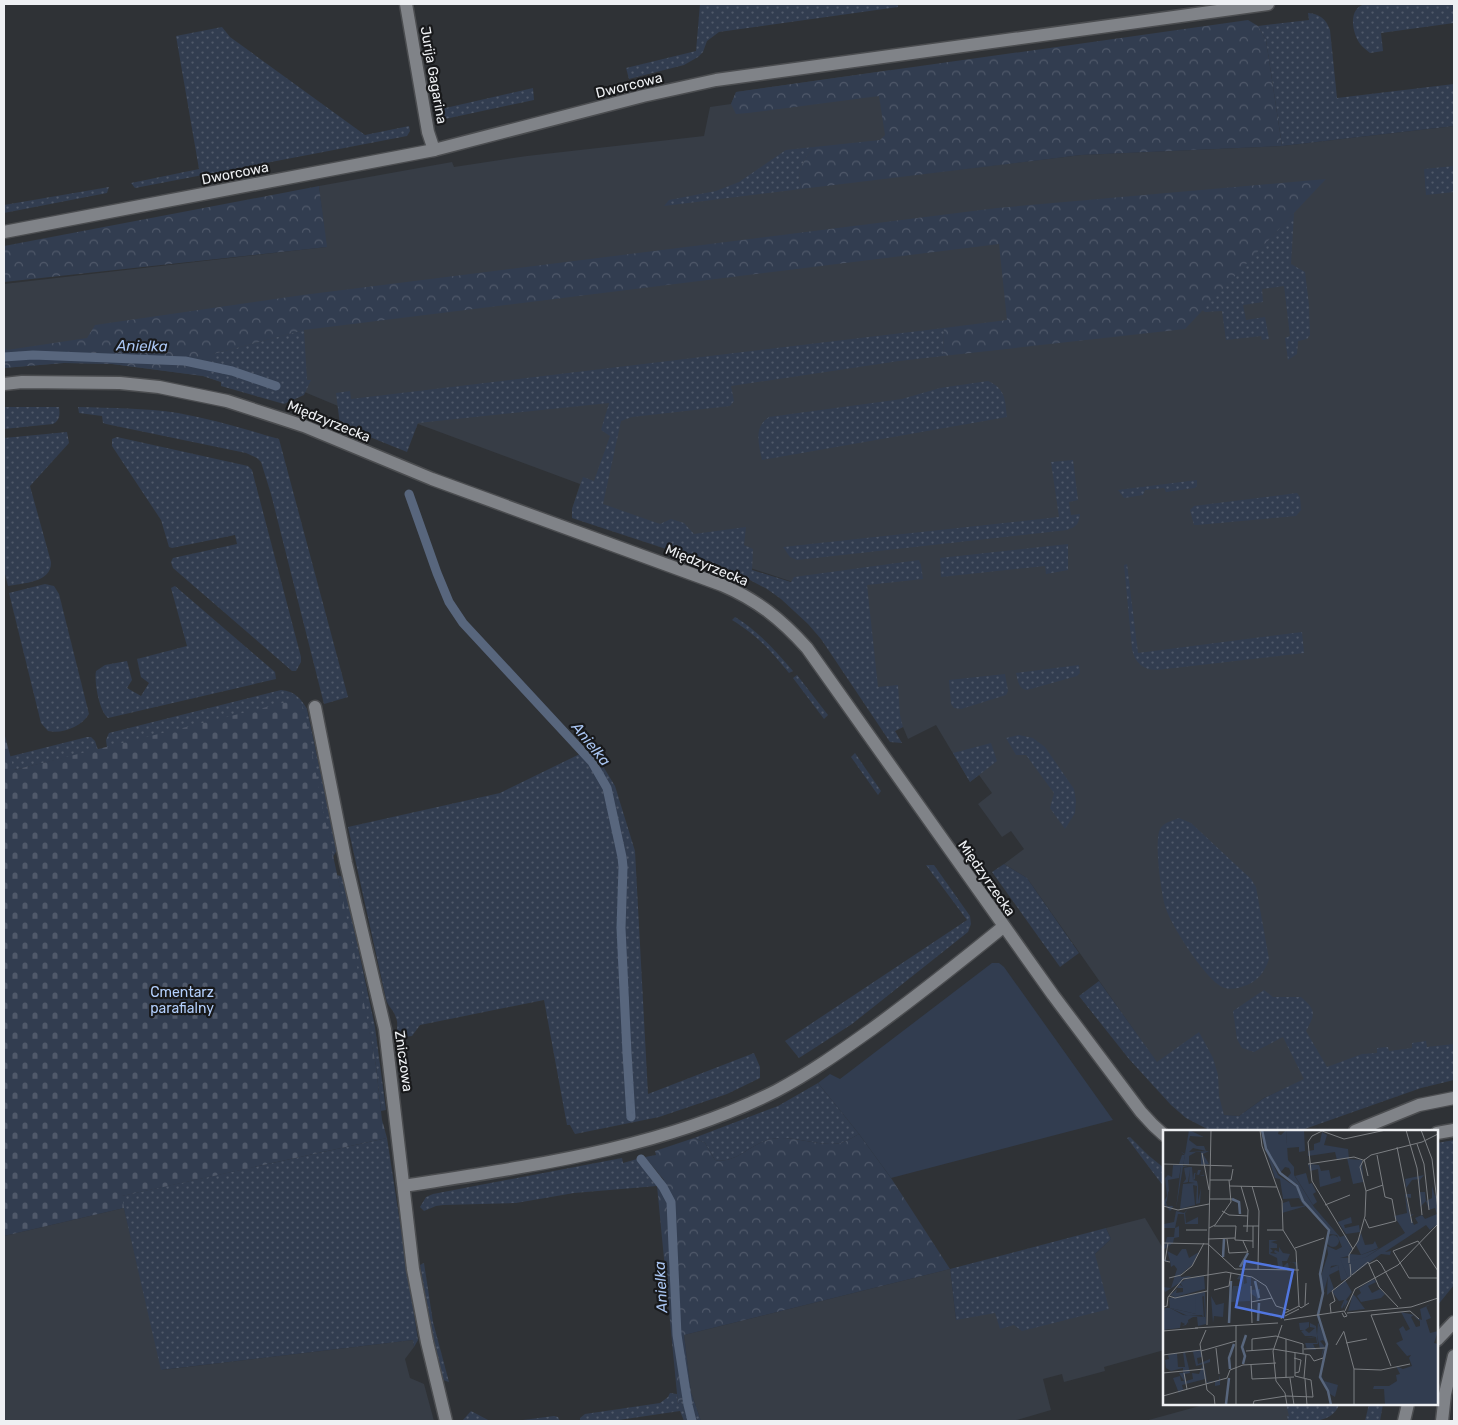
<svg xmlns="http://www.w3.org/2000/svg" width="1458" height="1425" font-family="Rubik,sans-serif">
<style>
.built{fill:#373d46}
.grass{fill:url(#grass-dots)}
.forest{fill:url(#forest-crowns)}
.cemetery{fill:url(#cemetery-stones)}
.park{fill:#323d50}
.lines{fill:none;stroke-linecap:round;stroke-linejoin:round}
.stream{stroke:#58667d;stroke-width:9}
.minor-casing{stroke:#4b4d50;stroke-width:15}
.minor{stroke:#808388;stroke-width:12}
.labels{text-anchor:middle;stroke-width:4.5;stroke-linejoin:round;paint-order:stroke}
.street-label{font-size:14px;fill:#eef0f3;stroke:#18191b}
.park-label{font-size:14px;fill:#b3cffc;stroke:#18191b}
.water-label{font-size:15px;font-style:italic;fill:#a9c5f2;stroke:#18191b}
.inset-river{fill:none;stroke:#58667d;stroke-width:2.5}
.inset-road{fill:none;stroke:#7b7e82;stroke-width:1}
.view{fill:#5176df;fill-opacity:0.15;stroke:#5176df;stroke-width:2.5}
.inset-edge{fill:none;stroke:#eef0f3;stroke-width:2.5}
</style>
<defs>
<pattern id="grass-dots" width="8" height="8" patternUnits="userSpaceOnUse" patternTransform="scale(1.25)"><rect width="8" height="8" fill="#323d50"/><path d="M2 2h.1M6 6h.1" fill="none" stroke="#50596a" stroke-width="1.8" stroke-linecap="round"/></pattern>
<pattern id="forest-crowns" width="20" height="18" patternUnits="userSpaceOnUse" patternTransform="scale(1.25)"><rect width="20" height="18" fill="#323d50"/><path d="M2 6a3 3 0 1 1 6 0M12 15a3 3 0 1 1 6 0" fill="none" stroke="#50596a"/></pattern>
<pattern id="cemetery-stones" width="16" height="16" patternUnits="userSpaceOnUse" patternTransform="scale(1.25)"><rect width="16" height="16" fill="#323d50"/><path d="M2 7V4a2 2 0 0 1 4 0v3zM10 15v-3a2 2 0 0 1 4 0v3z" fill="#50596a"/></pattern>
</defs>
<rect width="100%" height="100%" fill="#2f3236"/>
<g class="built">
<polygon points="890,70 903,176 1081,155 1282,146 1454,126 1454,1049 1329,1069 1264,1098 1239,1116 1213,1115 1157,1063 1027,878 1004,864 1024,849 1011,831 1002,837 978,804 992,793 979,775 970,782 936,725 908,739 903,727 895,731 811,588 572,509 580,484 418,424 338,406 302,391 221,382 203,376 112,364 64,363 4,368 4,284 326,247 319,186 452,162 454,167 527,156 704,136 710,107 731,104 736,92"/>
<polygon points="124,1208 162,1370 413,1340 414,1347 405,1359 410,1378 424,1384 434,1421 4,1421 4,1236"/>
<polygon points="1145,1218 1164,1250 1164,1350 1104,1367 1105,1371 1064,1382 1062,1374 1043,1379 1051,1410 1013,1421 701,1421 691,1392 684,1335 950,1269 956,1320 1095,1254 1111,1239 1106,1228"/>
<polygon points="1207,1404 1286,1404 1290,1416 1287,1417 1288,1421 1145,1421"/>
</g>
<g class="grass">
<polygon points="700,4 898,4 898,7 719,32 707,41 703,52 698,57 684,65 629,79 626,68 696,51"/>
<path d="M1366 4H1454V23L1381 33 1383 51 1370 53C1367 50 1363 48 1361 45 1352 34 1347 7 1366 4Z"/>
<path d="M1308 13C1320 14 1326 19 1330 30L1337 98 1454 84V126L1282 146 1266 40 1258 26 1309 20Z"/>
<polygon points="222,27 230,37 365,135 409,126 410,131 407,136 135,188 131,183 199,169 176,36"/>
<polygon points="533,88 534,100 445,119 441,109"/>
<path d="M814 147C802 162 797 169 801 189L664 206 669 200 716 191 739 182 786 150Z"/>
<polygon points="1454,166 1454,192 1426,195 1424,169"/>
<polygon points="109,187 107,193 4,213 4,205"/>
<polygon points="1294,213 1291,264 1305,272 1309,305 1310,335 1307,339 1298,341 1297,354 1288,360 1285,338 1290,336 1284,286 1262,289 1263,302 1243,305 1246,320 1265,317 1269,339 1262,340 1261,336 1226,340 1222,311 1205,312 1202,310"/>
<polygon points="944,328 943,356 899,361 731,386 734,401 730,406 632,417 621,421 603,504 660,524 671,519 684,523 694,534 746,527 744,545 753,549 752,570 791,582 794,577 919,560 921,565 923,579 867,585 878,687 898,685 900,715 903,727 895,731 902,743 890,742 821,639 808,624 781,599 767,589 733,571 572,518 572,509 583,477 594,481 610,436 601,430 609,403 418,423 407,452 340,425 336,393 350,391 351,399"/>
<polygon points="304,330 307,380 311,380 304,395 284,404 221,386 221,382 203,376 207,360 213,354"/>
<path d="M988 381C1006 389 1005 400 1007 417L762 460C759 444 753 428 769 417L902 399 940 388Z"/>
<path d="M4 407H59C60 415 60 420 53 424L4 429Z"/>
<path d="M78 407C111 408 145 408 178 413 212 419 245 429 279 439L348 697 324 704 271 494 261 462 257 458 246 453 106 424 103 423 102 416 79 413Z"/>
<path d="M67 432 69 443 30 486 51 562C52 583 23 583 8 586L4 570V438Z"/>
<polygon points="117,437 248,466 252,470 301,657 301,662 296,671 292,671 173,568 171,562 173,558 237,544 235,535 172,548 169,547 161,520 112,446 112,439"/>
<path d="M1073 460 1078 500 1069 502 1071 515 1080 514C1079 524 1076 527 1067 530L797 560 790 557 783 547 1059 517 1051 462Z"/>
<polygon points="1197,480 1197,486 1195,488 1166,492 1164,488 1145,490 1143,495 1124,498 1118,490"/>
<polygon points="1297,493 1300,497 1301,510 1296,516 1197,525 1194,525 1190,510 1194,506"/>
<polygon points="1068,544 1068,570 1046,574 1045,566 941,577 940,558"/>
<path d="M1127 564 1138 653 1302 632 1304 653 1157 670C1143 670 1135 663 1132 649L1124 565Z"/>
<path d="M45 584 54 586 59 594 89 714C81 727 62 734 48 731L41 723 9 593Z"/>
<path d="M175 586 275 672 276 679 108 718C99 711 94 681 96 671L105 665 127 661 132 680 127 688 141 696 149 683 141 677 137 659 187 646 171 588Z"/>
<path d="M735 617C758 631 775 650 793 671L789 673C770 650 758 636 732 620Z"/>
<path d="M1079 665 1080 673 1077 676 1027 690C1018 689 1018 680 1016 673Z"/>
<polygon points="1005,674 1008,691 1006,695 961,709 954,708 951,704 949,680"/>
<polygon points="797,675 828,715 824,719 793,678"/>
<path d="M281 690C295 691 301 699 307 709L337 850 333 857V854L107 748 106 740 109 733Z"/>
<polygon points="1019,735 1033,738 1045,747 1074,789 1076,801 1075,813 1065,829 1050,808 1054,793 1026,755 1016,755 1006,738"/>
<polygon points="87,737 91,737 95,741 98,750 14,770 14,773 4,758"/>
<polygon points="991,743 997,761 970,782 953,753"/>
<path d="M592 748 615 786 635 851 648 1094 754 1053 760 1067V1078L727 1094 659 1117 575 1134 570 1125H567L544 1000 420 1025 412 1036 403 1037 397 1031C397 1027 398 1022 396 1018 394 1010 388 1007 386 999L348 827 500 793Z"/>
<polygon points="855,753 881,791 878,795 851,757"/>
<path d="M1179 818 1191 823 1251 879 1256 887 1269 959C1265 971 1258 982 1244 986 1239 988 1232 990 1225 988 1208 984 1170 924 1165 906 1161 892 1154 841 1160 829 1164 822 1172 821 1179 818Z"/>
<polygon points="1004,864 1027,878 1079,953 1060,967 992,872"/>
<polygon points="926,865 934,865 970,916 971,924 968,932 852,1024 799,1058 785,1041 967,920"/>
<polygon points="337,875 343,877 375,1027 386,1110 381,1111 376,1066"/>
<path d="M1099 981 1157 1062 1199 1032 1213 1058 1218 1075 1219 1096 1224 1115 1239 1116 1264 1098 1304 1079 1283 1037 1254 1052 1242 1048 1237 1039 1233 1011 1264 990 1273 997H1301C1317 1011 1315 1014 1306 1031L1327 1067 1362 1054 1377 1053V1048L1388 1047 1389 1051 1412 1048V1043L1426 1041 1427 1047 1454 1044V1080L1421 1088 1299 1131H1211L1186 1118 1171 1105 1129 1059 1079 996Z"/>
<path d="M818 1083 859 1134C853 1137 847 1141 841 1143 817 1148 792 1133 768 1140 749 1145 736 1164 715 1160L705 1143 694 1138 778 1106Z"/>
<polygon points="1130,1137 1148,1155 1164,1168 1164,1187 1127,1138"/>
<polygon points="387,1138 418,1340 414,1347 413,1340 161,1370 121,1196"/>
<polygon points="1454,1140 1454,1285 1437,1306 1437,1143"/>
<polygon points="622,1158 623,1163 637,1159 657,1186 574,1193 516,1203 443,1205 436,1206 424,1211 420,1207 426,1197 433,1194"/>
<polygon points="1106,1228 1111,1239 1095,1254 1109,1309 1022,1331 1014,1325 1000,1329 995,1313 956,1320 950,1269"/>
<polygon points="424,1263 433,1322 449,1382 443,1380 433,1338 420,1265"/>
<polygon points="691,1392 701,1421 684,1421 680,1411 612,1421 580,1421 580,1418 585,1414 660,1403 668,1397 670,1393 677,1394 678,1404"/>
<path d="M1286 1404H1339V1405C1331 1425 1306 1421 1288 1421L1287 1416H1289Z"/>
<polygon points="1369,1404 1383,1404 1380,1421 1365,1421"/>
<polygon points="471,1411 490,1421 462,1421"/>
<polygon points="554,1416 558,1417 560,1421 515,1421"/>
</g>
<g class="forest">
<path d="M1248 20 1258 26 1266 40 1282 146 1081 155 801 189C797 168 802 163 814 147L880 140 885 135 879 96 748 113 736 114 731 104 736 92Z"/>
<polygon points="1326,179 1185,329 943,356 944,328 1007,320 999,244 304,330 213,354 203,376 112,364 64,363 4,368 4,347 7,350 87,338 95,325 303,295 997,208"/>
<polygon points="319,186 327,247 4,282 4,246"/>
<path d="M859 1134 891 1178 950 1269 684 1335 691 1392 678 1404 657 1186 664 1180 645 1157 656 1155 655 1151 694 1138 705 1143 715 1160C736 1164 749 1145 768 1140 792 1133 817 1148 841 1143 847 1141 853 1137 859 1134Z"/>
</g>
<polygon class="cemetery" points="299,699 304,710 323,810 355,956 376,1066 382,1120 387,1138 122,1196 124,1208 4,1236 4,736 5,736 14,770"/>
<polygon class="park" points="992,963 999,963 1004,967 1113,1120 891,1178 859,1134 818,1083 830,1074 840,1079"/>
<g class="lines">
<g class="stream">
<polyline points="4,357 33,355 185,361 232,371 276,386"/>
<polyline points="409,494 437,573 449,602 463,623 592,762 607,788 622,857 623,867 621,928 627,1053 631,1117"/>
<polyline points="641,1159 663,1187 671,1202 677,1335 688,1405 692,1421"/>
</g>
<g class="minor-casing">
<g id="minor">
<polyline points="406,4 428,132 434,150"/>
<polyline points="4,232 434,150 643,96 716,80 1268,4"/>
<path d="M4 384 22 382 120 383 159 387 227 401 304 426 432 479 722 585C757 600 781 619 807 648L1053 995 1141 1112 1153 1125 1164 1135"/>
<polyline points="315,707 346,863 385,1029 413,1269 427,1342 446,1421"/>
<polyline points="1355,1131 1419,1105 1454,1098"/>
<polyline points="1437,1133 1454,1130"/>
<path d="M404 1186C530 1166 661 1149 776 1091 810 1073 841 1051 872 1029 917 996 960 962 1003 927"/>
<polyline points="1437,1340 1454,1322"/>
<polyline points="1404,1421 1408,1404"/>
<polyline points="1442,1421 1445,1394 1454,1356"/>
</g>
</g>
<use href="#minor" class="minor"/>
</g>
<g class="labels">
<g class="street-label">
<text transform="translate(434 75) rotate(80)" y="5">Jurija Gagarina</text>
<text transform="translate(629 85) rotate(-14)" y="5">Dworcowa</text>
<text transform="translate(235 173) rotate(-11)" y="5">Dworcowa</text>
<text transform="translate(329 421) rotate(22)" y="5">Międzyrzecka</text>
<text transform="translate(707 565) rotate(22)" y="5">Międzyrzecka</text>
<text transform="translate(987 878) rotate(55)" y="5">Międzyrzecka</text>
<text transform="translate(404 1061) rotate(82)" y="5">Zniczowa</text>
</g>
<g class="park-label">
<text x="182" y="997">Cmentarz<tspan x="182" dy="16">parafialny</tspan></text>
</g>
<g class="water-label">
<text transform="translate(142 346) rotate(1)" y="5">Anielka</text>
<text transform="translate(591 744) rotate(51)" y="5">Anielka</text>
<text transform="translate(661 1287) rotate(-93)" y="5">Anielka</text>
</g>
</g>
<g transform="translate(1163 1130)">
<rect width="275" height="275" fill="#2f3236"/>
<path d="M26 0 41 7 27 6 26 10 34 16H41L43 21 30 18 26 22 46 21 40 24 46 34 38 35V22H33L26 26V35H20L22 25 17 21 22 24ZM123 0H141L142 21 136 22V17L124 18ZM159 2 164 5 161 15 185 19 186 29 199 30 200 52 190 54 184 28 174 30 172 22 145 26V21L151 20V14L157 12ZM100 11 115 45 133 57 143 76 119 83 120 73 126 71 128 77 141 76 136 68 120 69 117 49 112 48ZM145 34 156 35 158 41 166 40 168 49 177 46 178 51 157 57 155 39 147 41ZM10 35 18 36 16 48 5 50 6 61 5 62V63L4 71 3 72 4 76H10L9 79 7 81 0 73 4 66 2 48 5 45 9 47ZM26 37H29L30 50 31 43 34 44 35 40H38L36 45H41L39 39 41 46 36 45 32 44V49L30 50 34 51 35 56V72L38 58 37 73 33 74 34 56 30 55 32 75 17 79 20 54 32 53 26 52 27 39 25 52 20 53 23 49 21 38ZM143 43 146 54 149 53 153 62 150 64 154 72 150 75 132 46ZM261 45 257 50V62H262L263 71 269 68V56L272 66 275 64V94L267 100 263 95 222 122 228 121 227 125 218 124 185 148 176 128 203 127 242 103 231 86 244 83 242 64H248V68L243 67 247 85 251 84 247 87 251 95 255 93 252 88 259 85 262 89 274 84 272 78 266 80 263 71 257 77 256 49 249 50 243 58 242 49ZM25 79 22 83 23 93 35 87V94H22L21 84H15L12 98 16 96V107L11 108 10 113 0 120 4 107H11L12 98H0L1 94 11 92 13 81 21 83ZM188 87 189 93 181 95 182 98 196 95 197 102 183 104 175 92ZM198 103 202 115 210 114 212 111 215 118 198 125 193 115ZM164 111a6 6 0 1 1 12 0a6 6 0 1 1-12 0ZM106 110H115L108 112 114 114V118H107L110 121 107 123 114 124 111 122 112 120 116 122V117L120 123H127H120L127 124 124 131H119L120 137 124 133 134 132 135 139H127L133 138 131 132 125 133 126 138 115 137 114 128 106 124ZM19 119H23L26 128 36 122 30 134 17 145 18 147 43 144 28 146 2 162 0 157 8 158 14 139 11 135 8 137 7 131H1L0 134V129L7 131 4 121 14 126ZM175 135 176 140 166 145 171 159 164 165 165 139ZM77 144 81 146V154L84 153 83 146 88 147V160L97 159 96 170 94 172 93 167 76 156 79 155V150L74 149ZM41 146 42 159 12 167 7 165 14 159 13 163 20 162V158H14L16 154 20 157 17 153 20 149ZM211 149 213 152 205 156 209 163 217 159 222 164 218 168 198 172 194 166 198 163 196 159 193 160ZM182 150 189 162 183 170 185 171 181 179 182 173 179 179 178 177 181 170 176 171 169 162ZM42 162 43 194 35 196 34 187H30L25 190 26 198 25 192 23 195 19 196 22 194 18 192 17 198 0 200V184L2 178H7L6 168ZM41 166 42 187 20 185 7 178 33 184V169ZM190 164 193 167 202 179 185 181ZM269 174 263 176 268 188 263 190 267 203 275 201 271 213 275 214V275H222L221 259H210L211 256H226L234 251 233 245 237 244 233 236 240 239 249 236 246 228 248 225 244 226 233 213 240 210 236 199 240 196 243 201 247 199 238 182 251 185 248 187 253 197 257 196V191L250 186 259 190 257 179ZM146 192V197L142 200 146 203 152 198 147 197V193L153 196 155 214H150L153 220 144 219 142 213H154L153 207 143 208 153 206H142L138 201 141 200H137L136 193ZM38 220 39 227 34 228 35 234 47 229V232L41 234 44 252 56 250 57 245V255L52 256V251L44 253 42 249 19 255 20 259 23 258 16 262 17 266 10 248 17 246 18 251H21L16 243H20V238L8 241 3 238 2 230 6 229 5 225 14 223 15 237H22L20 222ZM22 222H30L33 236 40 234 36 244 29 243 30 249 23 251 22 244 27 243Z" fill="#323d50" fill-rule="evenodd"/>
<path d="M99 0H116L115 4 118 5 123 0 125 30 131 37V45L151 77 177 107 183 105 189 119 186 124 198 125 217 118 203 127 188 131 185 126 177 128 185 148 178 151 175 135 168 136 160 165 158 146 165 124 164 116 173 120 179 117 174 105 166 104V99L140 70 134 54 124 48 128 43 126 38 122 37 117 43 103 18ZM19 25H22L20 36H25L20 37 13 79 18 37 11 35 16 34ZM39 163 41 189 39 185 25 186 7 178 33 184 32 165ZM48 166 53 175 61 173 60 187 51 186 50 193ZM155 192 164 215 160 210 157 211 162 217 158 229 160 219H157L154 205ZM165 216 158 245 161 251 175 255 172 267 167 264 157 247Z" fill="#323d50"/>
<path d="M70 156H87V171L67 172Z" fill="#323d50"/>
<path class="inset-river" d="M99 0 103 19 117 43 134 56 140 71 166 100 157 144 160 163 155 185 164 214 157 247 165 261 168 275M69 69 76 72 77 84M60 127 61 109M77 137 85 123M92 151 96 168M95 191 96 173M66 193 68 151M80 234 82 226 79 217 83 205M67 239 66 228 71 214M63 274 66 248"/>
<path class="inset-road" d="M97 0 99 16 119 71 120 100 133 121 136 176 138 178 146 173M243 0 254 38 259 85M258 0 269 29 275 80M159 1 149 6 145 12 149 51 190 119M159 1 181 9 223 0M254 14 261 34 266 80M234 17 249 93M39 23 46 60M201 29 205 46M0 34 69 36M145 34 191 27 200 30M47 50H68L70 39M67 56 114 57M78 56 85 80 84 102M89 56 96 81 95 139M203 61 220 55M47 69H69M162 75 187 65M0 76 15 80 46 74M59 81 66 85 85 86M202 89 206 98 233 91 229 69 222 67 214 25M51 96H73L72 110 90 111M80 96H96M46 98 52 95 68 72 66 50M23 100H44M104 100H120M45 109 72 108M64 109 66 123 85 122 80 111M0 113 45 114 72 139 136 140M5 113 2 131 7 132M90 118V96M132 118 161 108M186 133V125L195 111 202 86 203 61 197 37 200 31 208 25 259 12 275 4M206 134 214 130 218 134 238 169M275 141 255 111 230 121 246 148H275M189 145 205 132 216 157 235 177M6 148 18 145 29 136 41 113M88 156 89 193M51 160 66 156 68 143M6 166 12 168 44 161M88 172 109 168M142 175 143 153M0 177 4 176 5 167 20 149 63 142 89 147 103 156 113 176 126 180M182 181 192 159 235 135 275 94M168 183 167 174 172 171 169 161 188 146 187 134M184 183 248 177 275 168M122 186 136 179M118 189 120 184 136 176M121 190 181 181 184 186 181 187 179 183M44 195 48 0M119 195 110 221 113 251 122 263 124 275M32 198 115 193M43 200 37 214 44 260 51 266 52 275M0 201 35 198M181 202 191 239V275M183 213 204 209M173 215 181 201M53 218 56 244M141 219 162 218M38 221 73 211M83 221 110 219 147 225 151 231 160 228M89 221V209L113 206 140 214V224M0 225 38 220M131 228 138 230 136 242 132 243M88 235 89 249 131 247M228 236 208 185 247 181 256 189M191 239 218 240 247 234M0 243 41 239M21 243 24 259M123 248V209M127 248 131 275M141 248 143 225M142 249 144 275M0 266 64 248 67 240 80 235 113 233M73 275V196M90 275 91 271 123 266 150 267 148 250 132 246V223"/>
<path class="view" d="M82 131 130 140 120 187 73 177Z"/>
<rect width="275" height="275" class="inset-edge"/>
</g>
<rect width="1458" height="1425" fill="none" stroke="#eef0f3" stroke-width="10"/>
</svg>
